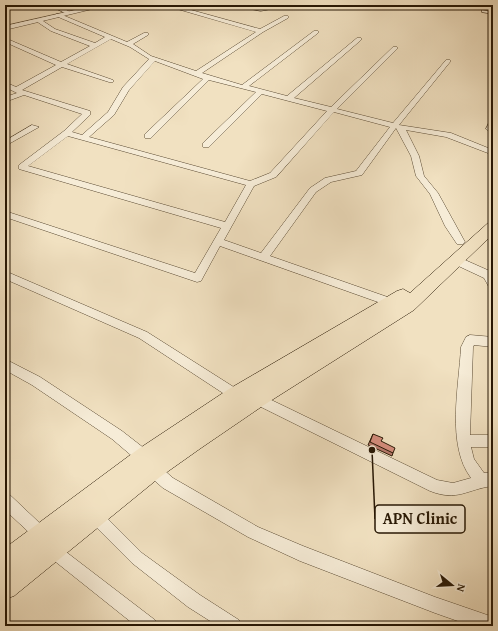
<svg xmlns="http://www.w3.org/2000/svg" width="498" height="631" font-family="'Gentium Book Plus',serif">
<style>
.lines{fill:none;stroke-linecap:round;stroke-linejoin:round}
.service-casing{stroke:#5a4a33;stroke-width:1.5}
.minor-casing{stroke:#5a4a33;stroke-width:1}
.tertiary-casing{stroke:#5a4a33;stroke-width:1}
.primary-casing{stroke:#271704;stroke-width:1}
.service{fill:#f6ecd7;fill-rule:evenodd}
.minor{fill:#f6ecd7;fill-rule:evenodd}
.tertiary{fill:#f6ecd7;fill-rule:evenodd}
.primary{fill:#f1e1c1;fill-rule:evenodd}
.wall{fill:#b7796c;stroke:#271704}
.building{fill:#d58d7d;stroke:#271704}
.leader{fill:none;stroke:#271704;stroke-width:1.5}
.callout-dot{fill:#271704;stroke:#f6ecd7;stroke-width:1.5}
.callout{fill:#f6ecd7;stroke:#271704;stroke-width:1.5}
.callout-label{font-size:16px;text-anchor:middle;font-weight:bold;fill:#271704}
</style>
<rect width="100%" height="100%" fill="#f1e1c1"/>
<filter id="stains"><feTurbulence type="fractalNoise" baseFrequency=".005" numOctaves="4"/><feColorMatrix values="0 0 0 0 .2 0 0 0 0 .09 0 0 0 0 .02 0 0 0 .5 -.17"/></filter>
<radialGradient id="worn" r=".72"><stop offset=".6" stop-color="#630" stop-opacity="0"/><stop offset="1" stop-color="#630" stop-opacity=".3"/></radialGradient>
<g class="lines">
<g class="service-casing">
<polygon id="service" points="482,10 493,12 493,14 482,12"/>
</g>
<g class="minor-casing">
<g id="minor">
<polygon points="49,5 57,5 72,13 67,14"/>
<path d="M164 5H173L260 29 284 16H288V18L263 32 202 73 242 85 314 31H318V33L249 86 287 96 357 38H361V40L294 98 331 107 393 47H397V49L337 109 393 123 446 60H450V62L399 125 451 133 493 150V155L446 137 406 130 419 156 424 176 438 193 465 242 463 244H457L445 226 430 194 416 176 411 156 396 128 362 175 331 182 316 192 270 256 396 300 397 303 392 307 220 246 201 281 197 282 5 217V211L195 273 221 228 19 169V165L64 131 82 114 24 95 5 102V97L17 93 5 87V82L16 87 56 65 5 42V38L61 62 90 46 51 31 36 21V19H40L55 29 95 43 105 37 56 16V14H60L127 42 144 33H148V35L133 44 151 56 196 71 256 32ZM111 39 130 47 149 59 123 87 108 112 82 135 72 132 90 115V111L22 90 62 67 109 82H113V80L67 64ZM155 61 203 79 145 134V138H151L209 80 256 92 203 143V147H209L262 94 327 111 270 173 250 181 89 137 114 115 129 90ZM334 112 390 127 356 171 325 178 310 188 261 253 224 240 254 186 276 177ZM68 136 246 185 225 222 28 166Z"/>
<polygon points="231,5 261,7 291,5 261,11"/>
<polygon points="490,121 493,121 493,134 486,129"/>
<polygon points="32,125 39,127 5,146 5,141"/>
<polygon points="456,256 492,272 493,288 489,287 484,278 452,263 451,260"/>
<polygon points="5,271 147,332 240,391 242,395 240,399 236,400 232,399 139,338 5,279"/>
<path d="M470 335 493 337V347L474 345 473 347 470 435H493V447H471L474 459 484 473 493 472V486C467 489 458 502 430 491L253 403 251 399 253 395 257 394 261 395 437 480 453 483 471 478C446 445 459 386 461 347L466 337Z"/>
<polygon points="5,359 40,377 122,431 149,452 158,465 173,478 258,527 303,546 435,597 493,617 493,626 472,626 435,613 300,561 248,537 163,488 148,475 139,462 112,439 32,385 5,370"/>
<polygon points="5,493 10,495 46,529 48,534 46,539 41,541 36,539 5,510"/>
<polygon points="95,509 100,511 142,553 200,595 239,620 241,626 218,626 188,607 132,563 90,521 88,516 90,511"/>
<polygon points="52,542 57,545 155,620 157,626 136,626 47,555 44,550 47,545"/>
</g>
</g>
<g class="tertiary-casing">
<polygon id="tertiary" points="97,5 109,5 5,30 5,26"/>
</g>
<g class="primary-casing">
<polygon id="primary" points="493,221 493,234 414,310 264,405 201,448 160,477 14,596 5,599 5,548 137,450 229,389 397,291 403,289 410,293 488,223"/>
</g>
<use href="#service" class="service"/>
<use href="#minor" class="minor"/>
<use href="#tertiary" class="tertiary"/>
<use href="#primary" class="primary"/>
</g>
<polygon class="wall" points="373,434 393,453 392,456 368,445"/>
<polygon class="building" points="373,434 383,438 381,441 395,448 393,453 370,442"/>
<path class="leader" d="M372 450L375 519"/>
<circle class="callout-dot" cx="372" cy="450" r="4"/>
<rect class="callout" x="375" y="505" width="90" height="28" rx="4"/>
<g class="callout-label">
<text x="420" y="524">APN Clinic</text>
</g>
<rect width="498" height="631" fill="none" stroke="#f1e1c1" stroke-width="20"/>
<rect x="6" y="6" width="486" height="619" fill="none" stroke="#271704" stroke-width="2"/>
<rect x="10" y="10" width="478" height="611" fill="none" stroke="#271704"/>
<g transform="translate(452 585) rotate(108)" stroke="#f6ecd7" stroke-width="3" paint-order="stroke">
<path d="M0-3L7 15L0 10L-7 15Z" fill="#271704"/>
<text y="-6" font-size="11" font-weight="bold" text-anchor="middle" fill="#271704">N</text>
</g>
<rect width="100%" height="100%" filter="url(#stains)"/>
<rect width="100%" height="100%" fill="url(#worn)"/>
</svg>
